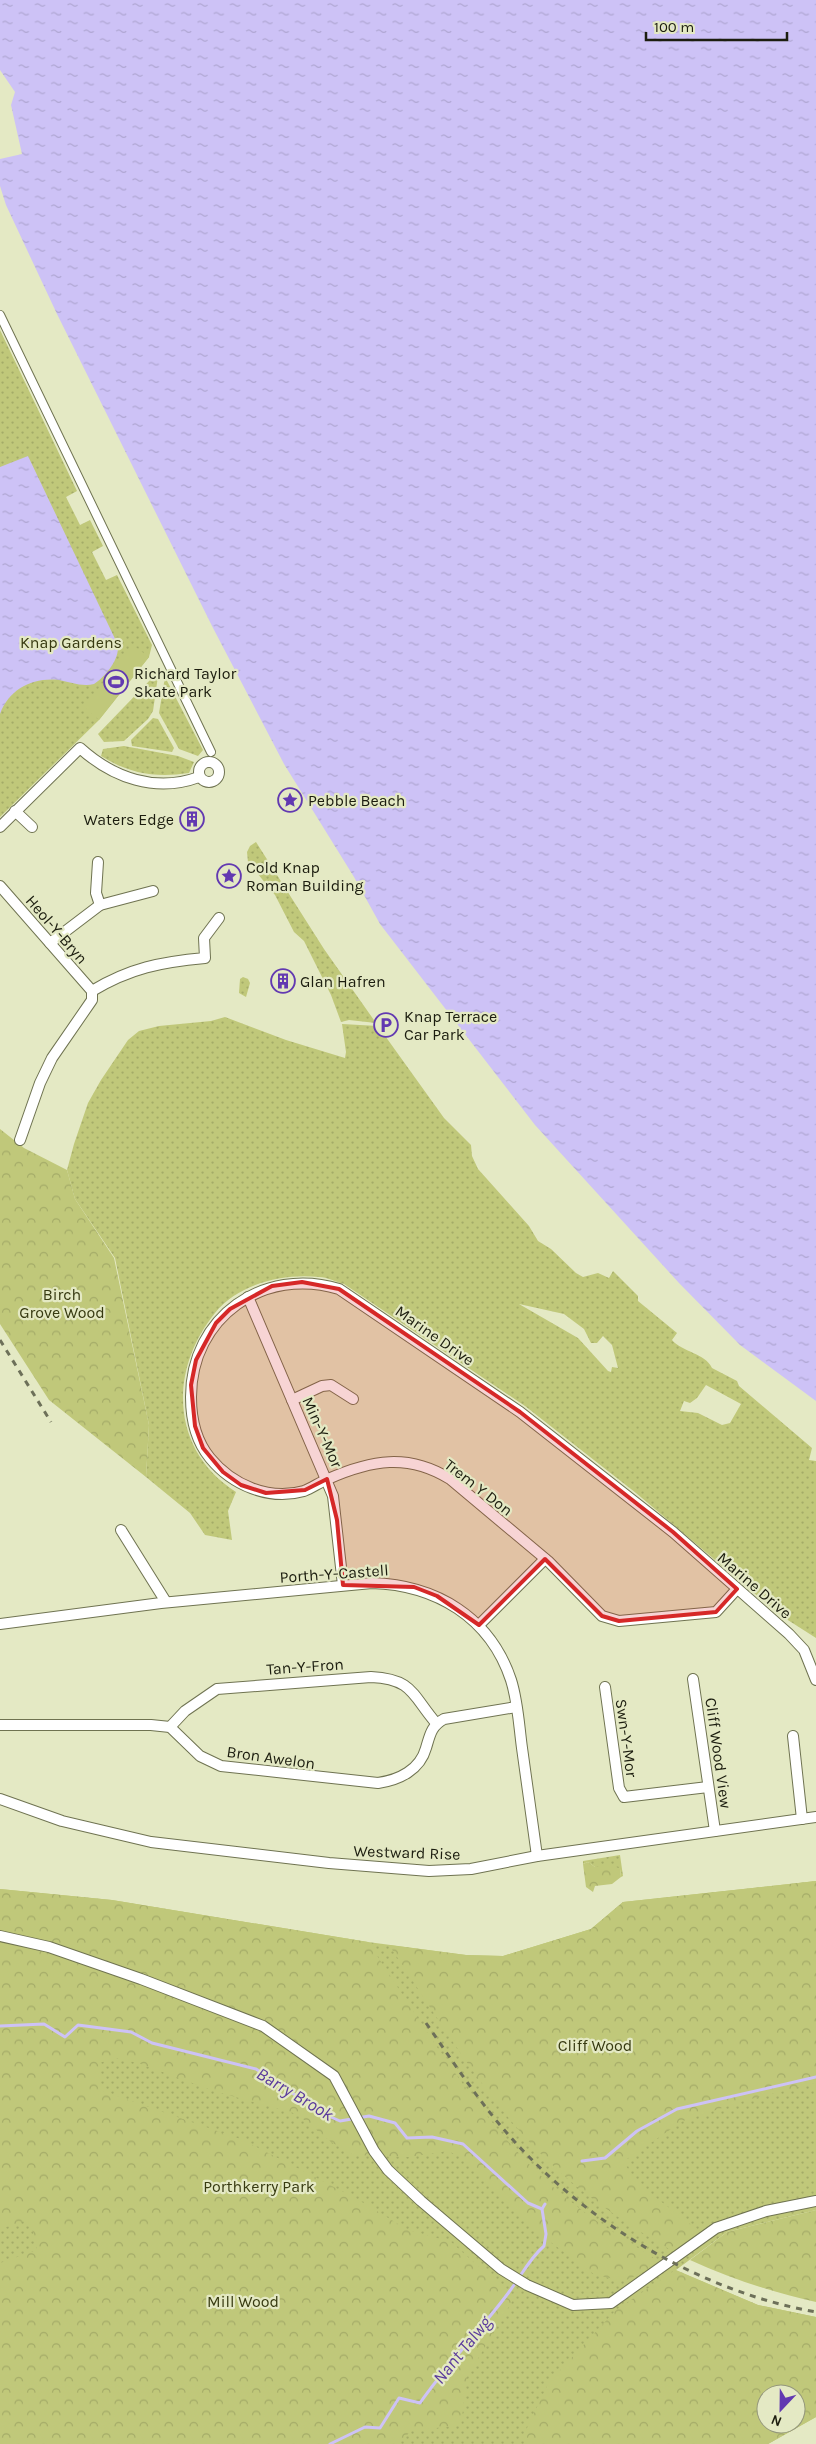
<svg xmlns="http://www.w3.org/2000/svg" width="816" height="2444" font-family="Karla,sans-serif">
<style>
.grass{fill:url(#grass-dots);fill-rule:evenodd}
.forest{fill:url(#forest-crowns);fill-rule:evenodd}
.garden{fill:#c0c87a}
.water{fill:url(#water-ripples)}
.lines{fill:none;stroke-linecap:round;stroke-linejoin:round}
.stream{stroke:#cdc2f6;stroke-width:3}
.pedestrian-casing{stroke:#6f7351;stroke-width:10}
.minor-casing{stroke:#6f7351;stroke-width:12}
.pedestrian{stroke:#fff;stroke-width:8}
.minor{stroke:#fff;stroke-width:10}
.rail{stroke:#6d7059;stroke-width:3;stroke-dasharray:6 6;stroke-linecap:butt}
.marked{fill:#d62828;fill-opacity:0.2;stroke:#d62828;stroke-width:4;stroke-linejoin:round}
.labels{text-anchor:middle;stroke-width:4.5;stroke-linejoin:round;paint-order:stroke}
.park-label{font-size:16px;fill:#373a11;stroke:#e4e9c4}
.poi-label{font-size:16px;fill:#1c1d0f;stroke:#e4e9c4;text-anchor:start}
.street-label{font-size:16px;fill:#1c1d0f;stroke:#e4e9c4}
.water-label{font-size:18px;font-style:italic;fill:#5a3a9c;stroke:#e4e9c4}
</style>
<defs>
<pattern id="grass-dots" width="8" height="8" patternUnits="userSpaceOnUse" patternTransform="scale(1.25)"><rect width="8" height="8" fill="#c0c87a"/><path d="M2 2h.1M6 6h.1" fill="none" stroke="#a4ab68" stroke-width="1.8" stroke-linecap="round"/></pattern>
<pattern id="forest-crowns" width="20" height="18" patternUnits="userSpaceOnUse" patternTransform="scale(1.25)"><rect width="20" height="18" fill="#c0c87a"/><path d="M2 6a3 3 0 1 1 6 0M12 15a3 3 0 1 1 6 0" fill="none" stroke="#a4ab68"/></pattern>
<pattern id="water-ripples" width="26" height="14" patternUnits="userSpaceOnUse" patternTransform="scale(1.25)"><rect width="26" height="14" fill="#cdc2f6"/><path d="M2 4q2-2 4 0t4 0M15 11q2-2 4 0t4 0" fill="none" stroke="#afa6d2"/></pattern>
</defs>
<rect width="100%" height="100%" fill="#e4e9c4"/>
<g class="grass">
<polygon points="0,330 77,491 66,497 80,525 90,520 103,546 92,552 106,580 117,575 152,645 149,657 99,720 0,817"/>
<polygon points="158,676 153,711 148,719 124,741 104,742 98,734 152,678"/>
<polygon points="165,677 203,750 198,756 179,749 159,713"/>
<polygon points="153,718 158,719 174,748 172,752 132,746 131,740"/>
<path d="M124 746 178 756 194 762 189 773C156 778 130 774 101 756L103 749Z"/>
<polygon points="256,842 324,949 376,1023 349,1020 341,1022 331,995 304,941 294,932 275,895 248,862 247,852 250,846"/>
<polygon points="243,977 248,979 250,983 246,997 239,993 240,979"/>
<path d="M225 1017 286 1040 345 1058 346 1052 342 1024 378 1026 444 1118 471 1145 472 1156 478 1169 529 1226 538 1241 551 1249 576 1273 583 1277 598 1273 609 1278 613 1271 638 1296V1301L677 1333 672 1340C682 1352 705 1353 712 1368L737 1381 739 1386 812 1448 809 1460 816 1461V1638L780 1615 636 1493 525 1406 344 1284C336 1282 327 1277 319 1277 283 1273 238 1284 215 1313 168 1371 171 1451 236 1492L228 1511 232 1540 205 1535 190 1513 146 1477 149 1425 115 1258 75 1199 67 1170 74 1144 88 1103 101 1080 128 1040 139 1031 159 1026 211 1021ZM519 1304 564 1314 584 1329 591 1343H597L603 1336 612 1345 618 1368 612 1367 611 1372 608 1371 578 1338ZM706 1385 741 1404 730 1423 722 1425 698 1413 680 1411 684 1401 690 1403 697 1398Z"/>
<polygon points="620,1855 623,1876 621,1877 620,1869 595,1867 588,1862 583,1864 583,1861"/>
<path d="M816 1881V2210L727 2232 676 2270 758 2305 816 2317V2417L768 2444H0V1889L112 1900 368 1942 466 1955 503 1956 591 1929 623 1902ZM766 2394H796V2424H766Z"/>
</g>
<g class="forest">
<polygon points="0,1129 24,1148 67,1170 75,1199 114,1258 149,1425 146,1477 49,1400 0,1324"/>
<polygon points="588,1862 595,1867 611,1864 620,1869 621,1877 612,1884 595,1886 593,1892 586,1887 583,1864"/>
<path d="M816 1881V2083L743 2101 683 2121 624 2161 634 2181 697 2229 688 2241 674 2252C630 2226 585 2197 548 2161 486 2101 437 2016 389 1945L466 1955 503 1956 591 1929 623 1902Z"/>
<path d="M0 1889 112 1900 368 1942C420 2020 472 2109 539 2174 575 2209 617 2235 659 2261L644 2272 624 2281 595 2275 537 2232 503 2201 465 2159 448 2151 409 2157 354 2155 331 2142 297 2114 214 2091 138 2063 115 2058 99 2063 100 2090 243 2140 357 2199 408 2230 451 2242 514 2298 467 2377 461 2425 411 2431 398 2444H0V2263L37 2250 30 2219 0 2229Z"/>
<path d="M816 2210V2302C772 2292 731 2279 690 2260L727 2232Z"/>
<path d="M675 2270 758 2305 816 2317V2417L768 2444H524L527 2428 549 2382 616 2310ZM766 2394H796V2424H766Z"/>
</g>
<polygon class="garden" points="133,645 149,657 99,720 84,707"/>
<g class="water">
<polygon points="0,0 816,0 816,1401 740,1345 679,1283 535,1125 380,924 354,877 284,764 212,626 57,314 6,205 0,186 0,159 22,154 11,105 15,92 0,70"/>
<path d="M28 456 117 643C122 657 105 677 94 684 82 687 70 682 59 680 33 677 9 689 0 714V467Z"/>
</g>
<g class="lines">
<g class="stream">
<polyline points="0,2026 44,2024 65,2037 78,2025 131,2032 152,2043 256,2069 324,2114 340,2121 369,2116 395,2123 407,2138 432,2137 463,2144 528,2203 542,2209"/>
<polyline points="582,2161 605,2158 637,2131 677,2109 816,2077"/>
<path d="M330 2444 365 2427 380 2428 399 2398 420 2403C447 2364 481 2330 509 2292 521 2276 529 2259 544 2246L546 2234 542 2209 545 2204"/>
</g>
<g class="pedestrian-casing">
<polyline id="pedestrian" points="0,315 211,752"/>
</g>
<g class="minor-casing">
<g id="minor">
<circle cx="209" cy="772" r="10"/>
<polyline points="15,811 32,827"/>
<path d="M0 827 80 748C113 778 156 793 199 777"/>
<polyline points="98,862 96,893 100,905"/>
<polyline points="0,886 92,991"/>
<polyline points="50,943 100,905 153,891"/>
<path d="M20 1140 40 1083 52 1058 92 1000V991C130 968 161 962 205 958L204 938 219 918"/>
<polyline points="248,1297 333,1496 343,1585"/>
<polyline points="292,1400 322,1386 331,1385 353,1399"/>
<polyline points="121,1530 166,1602"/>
<path d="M737 1589 716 1612 619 1621 602 1616 548 1561 450 1479C408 1453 371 1460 328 1479 320 1482 312 1488 304 1491 269 1501 232 1485 210 1458 196 1441 191 1418 191 1397 191 1317 264 1266 339 1289L520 1412 673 1532 789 1634 804 1650 816 1680"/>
<path d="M0 1624 161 1603 372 1583C436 1585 490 1617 511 1680 518 1702 519 1726 522 1748 527 1784 532 1820 537 1856"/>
<polyline points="479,1625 545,1559"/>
<polyline points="693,1679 715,1831"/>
<polyline points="605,1687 619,1788 624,1797 708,1787"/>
<path d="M0 1725H151L170 1727 200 1756 221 1766 378 1783C399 1780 420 1770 426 1748 430 1735 431 1726 444 1719L516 1707"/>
<path d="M170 1727 185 1711 217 1689 371 1677C413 1679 412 1695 436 1723"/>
<polyline points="793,1736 802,1819"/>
<polyline points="0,1799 62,1821 151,1842 329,1863 429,1871 471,1869 537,1856 816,1817"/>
<polyline points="0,1936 49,1947 141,1979 263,2026 334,2076 374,2151 388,2170 421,2201 501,2269 527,2285 573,2305 611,2303 716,2228 766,2211 816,2201"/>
</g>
</g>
<use href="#pedestrian" class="pedestrian"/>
<use href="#minor" class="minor"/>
<g class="rail">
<polyline points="0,1340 51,1422"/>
<path d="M426 2023C454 2063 481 2105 514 2141 591 2226 703 2292 816 2312"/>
</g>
</g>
<path class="marked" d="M302 1282 339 1289 520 1412 673 1532 737 1589 716 1612 619 1621 602 1616 545 1559 479 1625 437 1596 414 1587 343 1585 337 1520 327 1479 305 1490 266 1493 241 1485 223 1472 203 1448 195 1426 191 1385 196 1360 216 1323 230 1309 272 1286Z"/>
<defs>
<g id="stadium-ring" transform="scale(1.25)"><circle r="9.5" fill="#e4e9c4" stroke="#6239b1" stroke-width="1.5"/><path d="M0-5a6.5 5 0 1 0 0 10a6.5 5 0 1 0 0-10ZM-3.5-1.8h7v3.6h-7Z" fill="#6239b1"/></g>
<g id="sight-ring" transform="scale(1.25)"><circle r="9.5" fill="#e4e9c4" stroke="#6239b1" stroke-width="1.5"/><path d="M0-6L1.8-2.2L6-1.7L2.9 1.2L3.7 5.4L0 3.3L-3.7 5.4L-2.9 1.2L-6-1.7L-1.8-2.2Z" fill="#6239b1"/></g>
<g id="building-ring" transform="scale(1.25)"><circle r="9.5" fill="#e4e9c4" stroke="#6239b1" stroke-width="1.5"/><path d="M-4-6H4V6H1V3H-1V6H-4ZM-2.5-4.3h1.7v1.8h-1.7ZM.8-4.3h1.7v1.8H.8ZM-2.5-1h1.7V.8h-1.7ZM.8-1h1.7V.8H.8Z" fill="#6239b1"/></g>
<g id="parking-ring" transform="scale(1.25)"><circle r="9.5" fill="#e4e9c4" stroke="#6239b1" stroke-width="1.5"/><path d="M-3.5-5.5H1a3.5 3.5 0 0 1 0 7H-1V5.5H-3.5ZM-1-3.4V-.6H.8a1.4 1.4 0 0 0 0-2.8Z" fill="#6239b1"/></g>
</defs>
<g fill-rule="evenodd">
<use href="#stadium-ring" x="116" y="682"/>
<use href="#sight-ring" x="290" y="800"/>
<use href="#building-ring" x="192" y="819"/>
<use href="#sight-ring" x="229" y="876"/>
<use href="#building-ring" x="283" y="981"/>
<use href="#parking-ring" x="386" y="1025"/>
</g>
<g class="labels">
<g class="park-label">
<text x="71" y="648">Knap Gardens</text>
<text x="62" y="1300">Birch<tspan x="62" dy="18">Grove Wood</tspan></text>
<text x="595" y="2051">Cliff Wood</text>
<text x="259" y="2192">Porthkerry Park</text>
<text x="243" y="2307">Mill Wood</text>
</g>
<g class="poi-label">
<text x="134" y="679">Richard Taylor<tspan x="134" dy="18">Skate Park</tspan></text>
<text x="308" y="806">Pebble Beach</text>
<text x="174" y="825" text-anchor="end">Waters Edge</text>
<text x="246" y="873">Cold Knap<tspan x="246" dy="18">Roman Building</tspan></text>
<text x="300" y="987">Glan Hafren</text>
<text x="404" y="1022">Knap Terrace<tspan x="404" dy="18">Car Park</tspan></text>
</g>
<g class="street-label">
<text transform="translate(57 929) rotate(49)" y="6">Heol-Y-Bryn</text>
<text transform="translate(435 1335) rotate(35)" y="6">Marine Drive</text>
<text transform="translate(323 1432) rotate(66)" y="6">Min-Y-Mor</text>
<text transform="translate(479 1487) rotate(38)" y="6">Trem Y Don</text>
<text transform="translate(334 1573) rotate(-4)" y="6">Porth-Y-Castell</text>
<text transform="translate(755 1585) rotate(41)" y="6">Marine Drive</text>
<text transform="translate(305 1666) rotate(-4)" y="6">Tan-Y-Fron</text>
<text transform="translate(627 1738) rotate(82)" y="6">Swn-Y-Mor</text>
<text transform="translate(719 1753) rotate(82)" y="6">Cliff Wood View</text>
<text transform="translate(271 1757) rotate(8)" y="6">Bron Awelon</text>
<text transform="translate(407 1852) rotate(2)" y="6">Westward Rise</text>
</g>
<g class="water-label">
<text transform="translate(295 2094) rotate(31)" y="6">Barry Brook</text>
<text transform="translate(462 2350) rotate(-51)" y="6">Nant Talwg</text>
</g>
</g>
<g transform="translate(781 2409) rotate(202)"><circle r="24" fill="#e4e9c4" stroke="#94977c"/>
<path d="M0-4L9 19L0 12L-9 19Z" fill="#6239b1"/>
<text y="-8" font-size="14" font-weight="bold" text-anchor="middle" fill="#1c1d0f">N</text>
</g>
<path d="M646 32v8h141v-8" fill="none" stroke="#1c1d0f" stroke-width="2.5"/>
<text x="654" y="32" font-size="15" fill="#1c1d0f" stroke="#e4e9c4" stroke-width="4" paint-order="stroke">100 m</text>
</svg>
